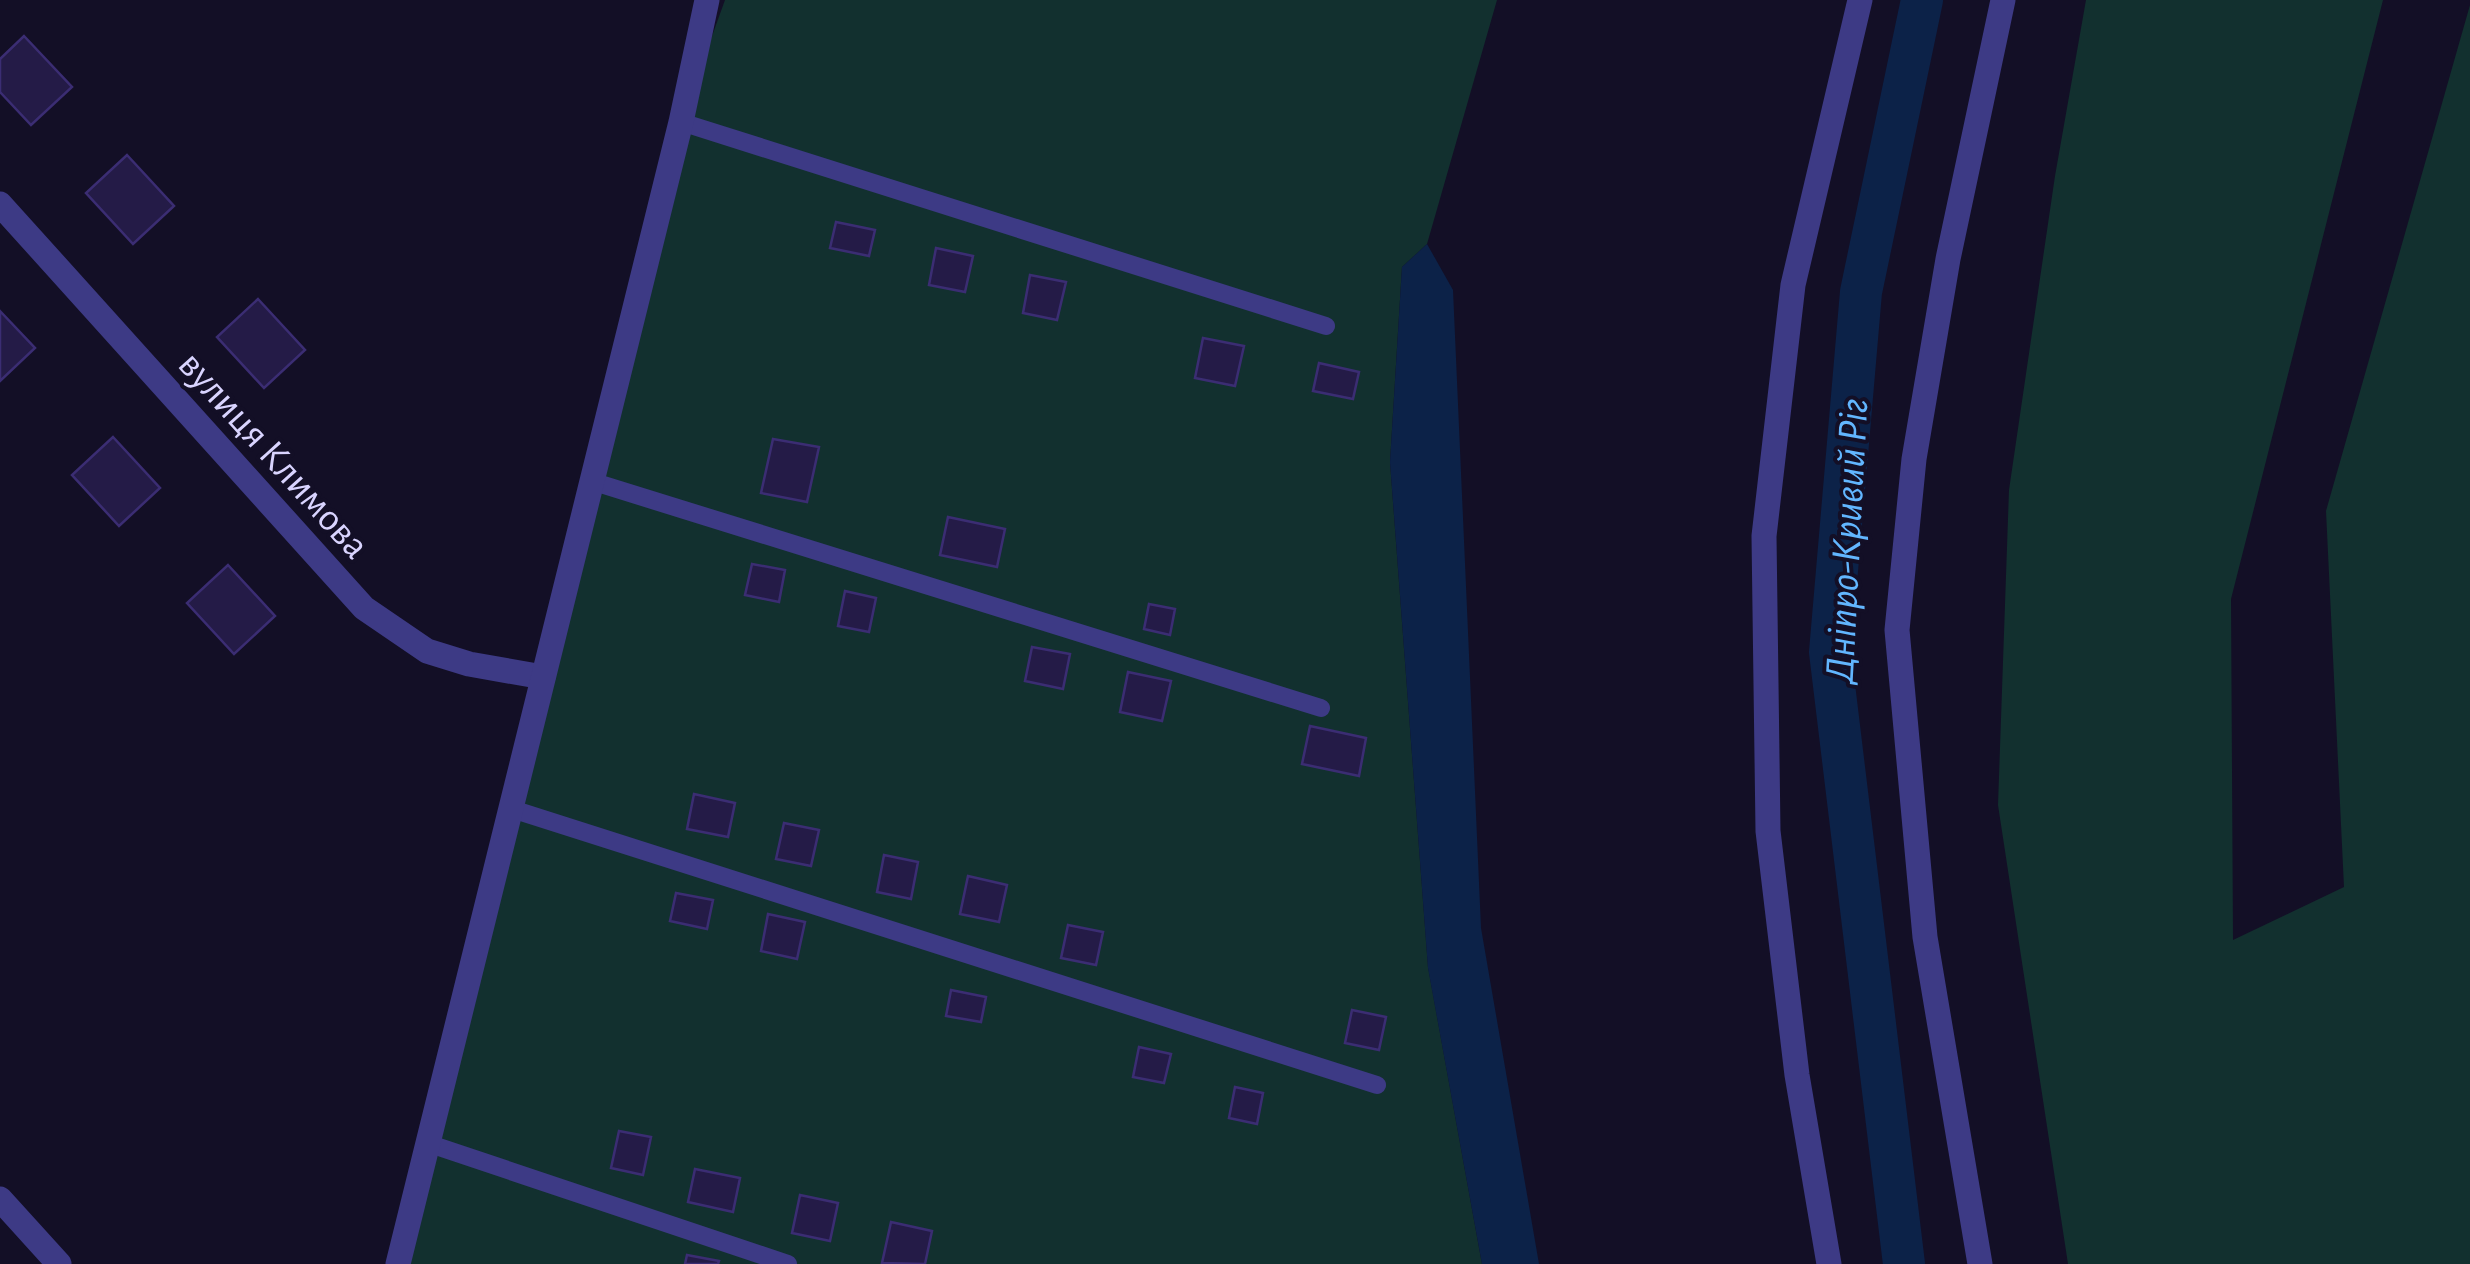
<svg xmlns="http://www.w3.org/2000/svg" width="2470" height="1264" font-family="'Alegreya Sans',sans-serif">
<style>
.green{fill:#12302f}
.water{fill:#0c2248}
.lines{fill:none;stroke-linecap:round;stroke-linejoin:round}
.canal{stroke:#0c2248;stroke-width:42}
.building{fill:#241b47;stroke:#3b2d73;stroke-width:2.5}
.service{stroke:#3d3a85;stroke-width:18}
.minor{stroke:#3d3a85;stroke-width:25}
.labels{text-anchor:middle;stroke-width:8;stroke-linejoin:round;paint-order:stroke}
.street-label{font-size:40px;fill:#d9d4ff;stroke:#130f26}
.water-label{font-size:42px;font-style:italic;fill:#62b6ff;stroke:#130f26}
</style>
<rect width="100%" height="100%" fill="#130f26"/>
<g class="green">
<polygon points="725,0 1497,0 1427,244 1402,267 1390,462 1428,967 1482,1264 398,1264 681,122"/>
<polygon points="2086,0 2383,0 2231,599 2233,940 2344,887 2326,511 2470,5 2470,1264 2068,1264 1998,805 2009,490 2055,176"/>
</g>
<polygon class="water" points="1427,244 1453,290 1481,928 1539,1264 1482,1264 1428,968 1390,462 1402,267"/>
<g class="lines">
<polyline class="canal" points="1904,1264 1830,652 1861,292 1922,0"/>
</g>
<g class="building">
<polygon points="24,36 72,87 31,125 0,92 0,59"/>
<polygon points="127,155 174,206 133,244 86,193"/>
<polygon points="836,222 875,230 869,256 830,248"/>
<polygon points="936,248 973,256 965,292 929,285"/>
<polygon points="1030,275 1066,282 1057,320 1023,313"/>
<polygon points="258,299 305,350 264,388 217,337"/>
<polygon points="0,311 35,348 0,381"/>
<polygon points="1203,338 1244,346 1235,386 1195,378"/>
<polygon points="1319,363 1359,372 1353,399 1313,391"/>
<polygon points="113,437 160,488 119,526 72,475"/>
<polygon points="773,439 819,447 807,502 761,493"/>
<polygon points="948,517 1005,529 997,567 940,555"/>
<polygon points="752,564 785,570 779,602 745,595"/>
<polygon points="228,565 275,616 234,654 187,603"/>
<polygon points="845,591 876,598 869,632 838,626"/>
<polygon points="1149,604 1175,609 1170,635 1144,629"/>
<polygon points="1032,647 1070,654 1063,689 1025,681"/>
<polygon points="1128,672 1171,681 1162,721 1120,712"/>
<polygon points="1310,726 1366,738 1359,776 1302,764"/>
<polygon points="694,794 735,803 728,837 687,829"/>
<polygon points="784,823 819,830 811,866 776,859"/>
<polygon points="884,855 918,862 911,899 877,892"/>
<polygon points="968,876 1007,885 999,922 960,914"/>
<polygon points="676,893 713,900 707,929 670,921"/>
<polygon points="768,914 805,922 797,959 761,951"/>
<polygon points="1068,925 1103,932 1096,965 1061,958"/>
<polygon points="951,990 986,997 981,1022 946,1016"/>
<polygon points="1352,1010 1386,1017 1379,1050 1345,1043"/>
<polygon points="1139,1047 1171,1054 1164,1083 1133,1077"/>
<polygon points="1235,1087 1263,1093 1257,1124 1229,1118"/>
<polygon points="619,1131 651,1137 643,1175 611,1168"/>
<polygon points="695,1169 740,1178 733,1212 688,1202"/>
<polygon points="800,1195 838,1203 830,1241 792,1233"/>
<polygon points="891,1222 932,1231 925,1264 882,1263"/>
<polygon points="687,1255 719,1261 718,1264 685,1264"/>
</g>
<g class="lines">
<g class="service">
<polyline points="681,122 1326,326"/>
<polyline points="591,481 1321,708"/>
<polyline points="509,808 1377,1085"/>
<polyline points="427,1143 788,1264"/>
</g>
<g class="minor">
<polyline points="0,204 364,608 427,651 469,664 543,677"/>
<polyline points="0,1199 59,1264"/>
<polyline points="398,1264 681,122 707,0"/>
<polyline points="1829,1264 1797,1075 1768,831 1764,536 1793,285 1860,0"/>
<polyline points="1980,1264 1925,937 1897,630 1914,459 1948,259 2003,0"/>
</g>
</g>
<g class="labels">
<g class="street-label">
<text transform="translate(275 454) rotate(48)" y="14">вулиця Климова</text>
</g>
<g class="water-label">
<text transform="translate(1845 541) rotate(-87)" y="15">Дніпро-Кривий Ріг</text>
</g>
</g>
</svg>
